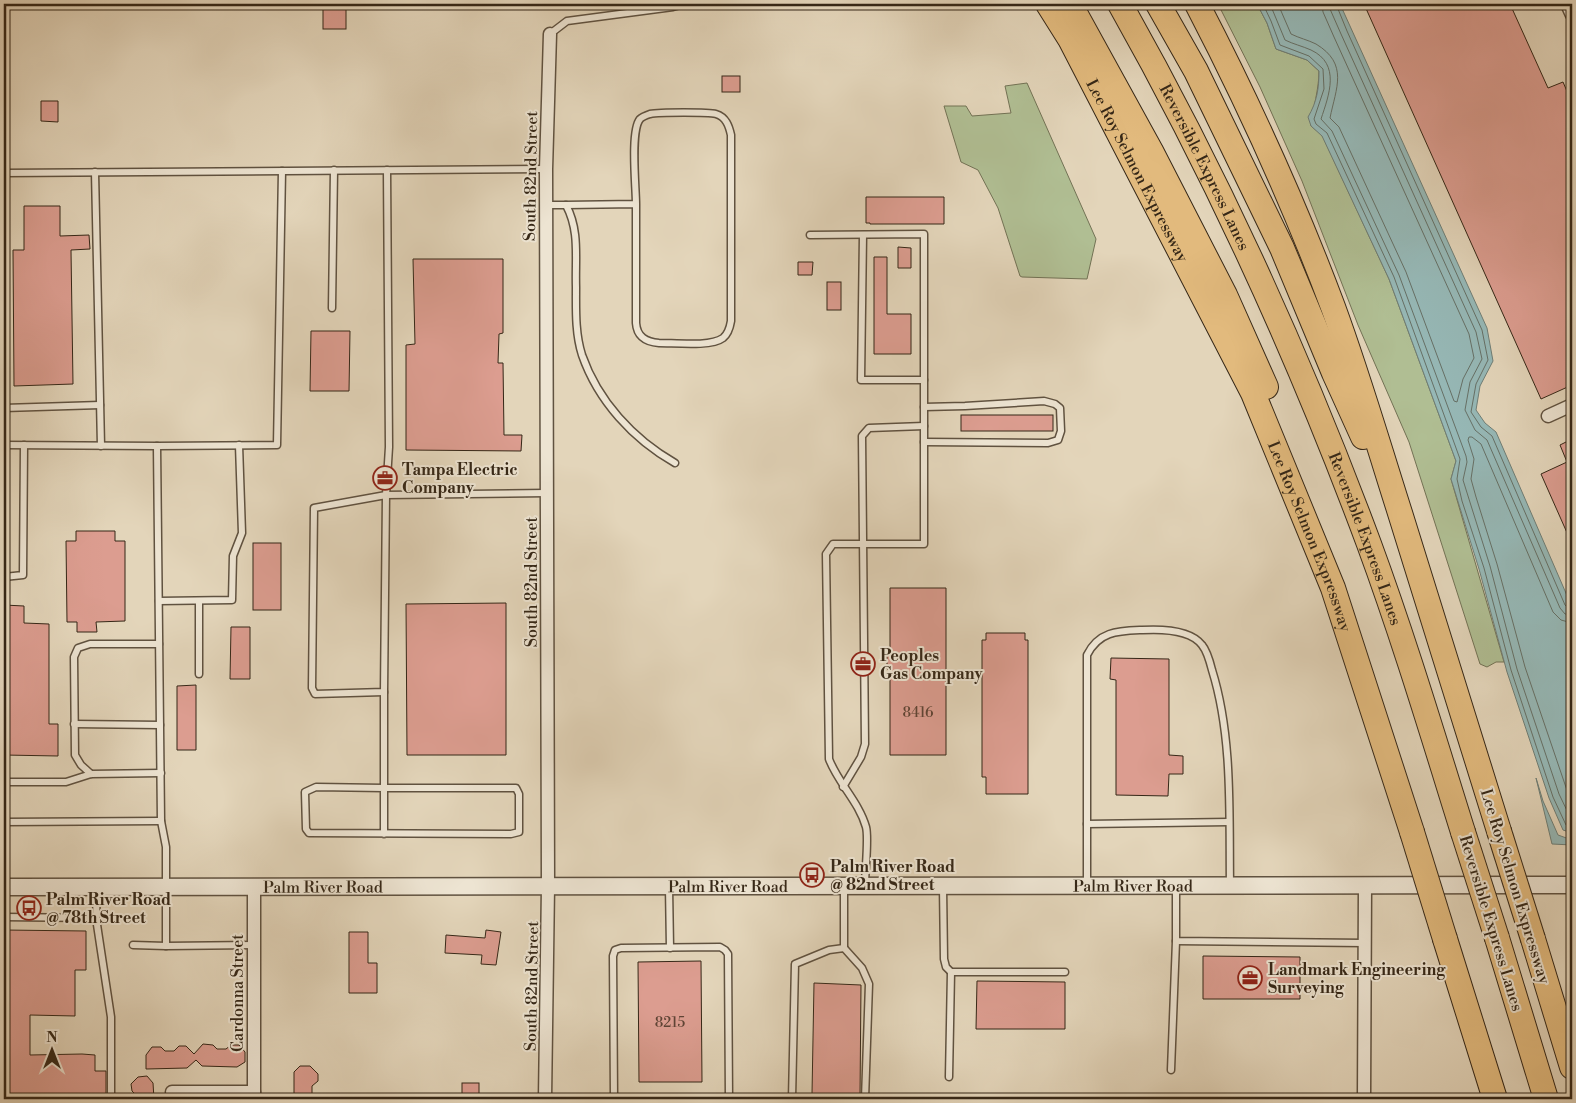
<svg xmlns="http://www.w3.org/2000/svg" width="1576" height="1103" font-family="'Libre Bodoni',serif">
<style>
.green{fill:#b0be93;stroke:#727255}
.water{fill:#96b8b6;stroke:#6f7e76}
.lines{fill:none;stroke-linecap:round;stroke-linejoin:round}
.shore{stroke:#667066;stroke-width:1}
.building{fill:#dc9d90;stroke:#352717}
.service-casing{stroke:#605240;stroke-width:9}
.minor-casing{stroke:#605240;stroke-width:15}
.tertiary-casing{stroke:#605240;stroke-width:19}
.motorway-casing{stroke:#352717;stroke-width:26}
.service{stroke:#ede4d2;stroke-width:6}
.minor{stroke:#ede4d2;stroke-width:12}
.tertiary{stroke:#ede4d2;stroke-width:16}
.motorway{stroke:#e2ba7d;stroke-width:24}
.motorway-bridge-casing{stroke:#352717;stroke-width:26;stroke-linecap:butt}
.motorway-bridge{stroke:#e2ba7d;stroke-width:24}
.labels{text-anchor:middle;stroke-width:4;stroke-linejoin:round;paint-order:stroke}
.number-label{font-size:14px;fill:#5f4435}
.street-label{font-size:16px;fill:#352717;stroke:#ede4d2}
.poi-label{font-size:16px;font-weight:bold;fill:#352717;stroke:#ede4d2;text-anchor:start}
</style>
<rect width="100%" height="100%" fill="#e3d5ba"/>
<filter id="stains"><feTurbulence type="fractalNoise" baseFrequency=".004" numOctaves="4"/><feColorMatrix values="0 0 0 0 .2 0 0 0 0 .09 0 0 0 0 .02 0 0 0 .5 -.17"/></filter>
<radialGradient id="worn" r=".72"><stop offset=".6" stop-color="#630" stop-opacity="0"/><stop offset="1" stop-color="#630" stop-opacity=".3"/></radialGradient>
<g class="green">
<path d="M1218 4H1257L1267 23 1276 49 1307 60 1319 71C1319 90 1313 107 1311 126L1322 135 1389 279 1456 461 1451 479 1504 662H1496L1487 667 1480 664 1409 442 1358 325 1302 181 1260 87Z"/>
<polygon points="1027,83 1096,239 1087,279 1022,277 1020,276 998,208 978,170 961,162 944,106 966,106 972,116 1011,113 1005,86"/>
</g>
<g class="water">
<path d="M1257 4H1340L1487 328 1493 361 1480 386 1476 410 1485 423 1496 432 1572 607V833L1563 830 1549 798 1507 672 1479 569 1451 479 1456 461 1389 279 1322 136 1311 126 1308 117C1317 102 1319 88 1319 71L1307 60 1276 49 1267 23Z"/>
<polygon points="1536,778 1543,801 1558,835 1572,840 1572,845 1552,844"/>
</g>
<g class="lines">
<g class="shore">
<polyline points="1263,4 1271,21 1280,45 1309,56 1323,69 1324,89 1314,119 1316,124 1327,133 1394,277 1460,459 1457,479 1462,501 1484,568 1511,670 1553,797 1566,825 1572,828"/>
<path d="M1270 4 1285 40C1293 44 1302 46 1311 50 1341 64 1329 95 1321 119L1332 131 1399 275 1466 456 1467 462 1463 480 1490 566 1517 669 1559 794 1572 821"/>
<path d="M1278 4 1291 34C1299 38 1308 40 1316 44 1349 64 1336 88 1330 118L1339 127 1406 272 1454 401 1457 402 1463 379 1474 358 1469 334 1334 37 1323 12 1322 4"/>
<polyline points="1330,4 1330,9 1341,34 1476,332 1482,359 1470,382 1465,410 1475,430 1487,440 1560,608 1565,614 1572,615"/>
<polyline points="1336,4 1347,31 1482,330 1488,360 1476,384 1471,412 1481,427 1492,436 1565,605 1568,608 1572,609"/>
<polyline points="1572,623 1561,620 1553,612 1481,444 1472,437 1469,437 1468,440 1474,459 1471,479 1476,497 1497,564 1525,667 1572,805"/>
</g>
</g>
<g class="building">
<rect x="323" y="4" width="23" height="25"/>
<polygon points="1364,4 1510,4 1548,88 1563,82 1572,103 1572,129 1568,131 1572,141 1572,385 1541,399"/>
<rect x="722" y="76" width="18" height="16"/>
<polygon points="41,101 58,101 58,122 41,121"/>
<polygon points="866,197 944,197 944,224 870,224 870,223 866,223"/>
<polygon points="24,206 60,206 60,236 89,235 90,249 71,250 73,384 14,386 13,250 24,250"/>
<polygon points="898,247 911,248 911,268 898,268"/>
<polygon points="874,257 887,257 887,314 911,314 911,354 874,354"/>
<polygon points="413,259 503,259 503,333 499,334 498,363 503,363 504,435 522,435 521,451 406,450 406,345 415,344"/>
<polygon points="798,262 813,262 812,275 798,275"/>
<rect x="827" y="282" width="14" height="28"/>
<polygon points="311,331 350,331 349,391 310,391"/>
<rect x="961" y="415" width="92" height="16"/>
<polygon points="1572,439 1572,544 1541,474 1567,462 1560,445"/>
<polygon points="76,531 115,531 115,541 125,541 125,621 96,622 97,632 77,632 77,622 67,622 66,541 76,541"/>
<rect x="253" y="543" width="28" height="67"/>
<polygon points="890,588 946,588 946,755 890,755 890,669 887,669 887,652 890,652"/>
<polygon points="506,603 506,755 407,755 406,604"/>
<polygon points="4,605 24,606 24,623 49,624 49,724 58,724 58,756 4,755"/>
<polygon points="231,627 250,627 250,679 230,679"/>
<polygon points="986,633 1025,633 1025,640 1028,640 1028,794 986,794 986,777 982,777 982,640 986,640"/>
<polygon points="1111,658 1169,659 1169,755 1183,756 1183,774 1169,774 1168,796 1116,795 1116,680 1110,679"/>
<polygon points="196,685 196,750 177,750 177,686"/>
<polygon points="4,930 86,931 86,970 75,970 75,1016 30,1015 30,1055 82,1054 95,1055 95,1071 106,1071 106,1099 4,1099"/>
<polygon points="486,930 501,932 496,965 481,964 482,955 445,953 446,935 485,938"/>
<polygon points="349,932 368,932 368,963 377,963 377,993 349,993"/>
<polygon points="1203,956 1300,957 1300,999 1203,999"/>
<polygon points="701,961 702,1082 639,1082 638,962"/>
<polygon points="977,981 1065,982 1065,1029 976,1029"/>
<polygon points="814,983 861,985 860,1096 812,1094"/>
<polygon points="203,1044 213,1045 217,1049 226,1049 231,1045 239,1045 245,1052 245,1062 237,1067 202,1066 196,1060 187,1068 146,1069 146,1055 152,1047 161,1047 165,1051 174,1051 179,1046 186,1046 194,1054"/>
<polygon points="300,1066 310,1066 318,1074 318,1081 312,1086 312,1099 294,1099 294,1072"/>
<polygon points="147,1076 153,1083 154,1099 137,1099 137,1096 132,1091 131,1084 138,1077"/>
<rect x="462" y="1083" width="17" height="16"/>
</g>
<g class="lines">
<g class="service-casing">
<g id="service">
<polyline points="550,34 567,21 673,7 685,4"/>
<polyline points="387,170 389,447 386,495 547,493"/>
<polyline points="95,172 101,446"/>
<polyline points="4,173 546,169"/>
<path d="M546 205H566C580 231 575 258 576 287 576 309 575 333 582 355 598 401 633 439 675 463"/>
<path d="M566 205 636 204V323C637 337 646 342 659 343 675 343 711 347 723 338 728 334 730 327 731 321V135C729 126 726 117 716 114 709 112 659 112 650 114 647 115 642 117 640 119 630 131 636 187 636 204"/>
<path d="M810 235 924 234V544H833L826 554 829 759C838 783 859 802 866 827 869 838 865 871 865 885"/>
<polyline points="863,235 861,380 924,380"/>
<polyline points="332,308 334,170"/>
<polyline points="924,407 965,406 1044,401 1055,404 1060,408 1061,431 1058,440 1048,443 924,442"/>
<polyline points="4,408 100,405"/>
<polyline points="4,445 157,446 277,445 282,171"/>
<polyline points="157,446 161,821 166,847 166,946 254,945"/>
<polygon points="386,495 384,692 315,694 312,688 314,508"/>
<polyline points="4,577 23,575 24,445"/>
<polyline points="159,601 232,600 233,556 242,533 239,445"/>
<polyline points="199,601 199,674"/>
<polyline points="384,692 384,788 516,788 519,794 519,832 511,834 309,833 306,829 305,792 316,787 384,788 384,834"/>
<polyline points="74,724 160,725"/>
<polyline points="91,774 81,765 75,755 74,657 78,648 90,644 159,644"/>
<polyline points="4,782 66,782 91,774 161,773"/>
<polyline points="843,787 861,757 865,744 862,436 869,428 924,426"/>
<polyline points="4,822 161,821"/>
<polyline points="1087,824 1229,822"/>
<path d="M1087 885V655C1099 631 1118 631 1142 630 1160 629 1190 629 1202 645 1207 651 1210 662 1212 670 1233 737 1229 815 1230 885"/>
<polyline points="1176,886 1176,941 1365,943"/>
<polyline points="669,887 670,948"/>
<polyline points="844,887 844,948"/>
<polyline points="943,887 944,959 946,967 951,972 1065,972"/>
<polyline points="97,888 96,918 111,1017 111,1099"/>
<polyline points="4,917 96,918"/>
<polyline points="133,945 166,946"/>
<polyline points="1171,1070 1176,941"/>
<polyline points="949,1077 951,972"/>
<polyline points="614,1099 613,956 615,950 621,948 720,947 725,950 728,954 729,1099"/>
<polyline points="792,1099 795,964 829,950 844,948 862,968 869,984 865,1099"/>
</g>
</g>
<g class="minor-casing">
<g id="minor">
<polyline points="1567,4 1572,15"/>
<polyline points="1548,416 1572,405"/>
<polyline points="254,887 254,1099"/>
<polyline points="172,1092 254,1092"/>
<polyline points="545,1099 548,886 546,169 550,34"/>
<polyline points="1364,1099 1365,886"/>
</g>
</g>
<g class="tertiary-casing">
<g id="tertiary">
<path id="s1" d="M4 887 1572 885"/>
</g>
</g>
<g class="motorway-casing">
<g id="motorway">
<path id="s2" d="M1048 4 1070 39 1253 393 1333 588 1412 832"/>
<polyline points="1070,4 1151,151 1225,295 1266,387"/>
<path id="s3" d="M1120 4C1216 174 1301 361 1369 544 1404 639 1433 736 1463 832"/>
<polyline points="1158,4 1196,71 1282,248 1334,373 1363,437"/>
<path d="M1197 4C1248 102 1294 203 1333 307 1358 375 1378 444 1400 513 1433 619 1466 725 1499 831"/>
<polyline points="1497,938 1546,1099"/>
<polyline points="1445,939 1495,1099"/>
<polyline points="1533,939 1572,1067"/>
</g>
</g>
<use href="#service" class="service"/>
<use href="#minor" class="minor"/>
<use href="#tertiary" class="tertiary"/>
<use href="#motorway" class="motorway"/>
<g class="motorway-bridge-casing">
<g id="motorway-bridge">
<polyline points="1499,831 1533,939"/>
<polyline points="1412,832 1445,939"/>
<polyline points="1463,832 1497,938"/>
</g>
</g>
<use href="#motorway-bridge" class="motorway-bridge"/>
</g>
<defs>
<g id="office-ring" transform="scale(1.25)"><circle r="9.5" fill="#ede4d2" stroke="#8f2418" stroke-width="1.5"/><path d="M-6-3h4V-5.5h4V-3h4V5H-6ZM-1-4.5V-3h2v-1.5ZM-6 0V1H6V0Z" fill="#8f2418"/></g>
<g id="bus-ring" transform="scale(1.25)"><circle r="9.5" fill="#ede4d2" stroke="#8f2418" stroke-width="1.5"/><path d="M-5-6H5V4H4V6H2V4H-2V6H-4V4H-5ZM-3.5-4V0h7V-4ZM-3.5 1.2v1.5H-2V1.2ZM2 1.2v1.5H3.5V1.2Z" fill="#8f2418"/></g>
</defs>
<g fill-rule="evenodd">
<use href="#office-ring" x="385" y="478"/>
<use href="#office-ring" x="863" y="664"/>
<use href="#bus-ring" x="812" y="875"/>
<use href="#bus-ring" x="29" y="908"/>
<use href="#office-ring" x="1250" y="978"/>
</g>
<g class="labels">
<g class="number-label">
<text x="918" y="717">8416</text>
<text x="670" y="1027">8215</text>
</g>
<g class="street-label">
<text dy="6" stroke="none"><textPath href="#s3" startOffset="184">Reversible Express Lanes</textPath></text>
<text dy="6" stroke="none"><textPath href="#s2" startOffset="189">Lee Roy Selmon Expressway</textPath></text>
<text transform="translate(530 176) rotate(-89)" y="6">South 82nd Street</text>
<text dy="6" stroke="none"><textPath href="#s2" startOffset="594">Lee Roy Selmon Expressway</textPath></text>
<text dy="6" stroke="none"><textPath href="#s3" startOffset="589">Reversible Express Lanes</textPath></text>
<text transform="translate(531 582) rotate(-90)" y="6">South 82nd Street</text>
<text dy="6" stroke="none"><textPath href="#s1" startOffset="724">Palm River Road</textPath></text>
<text dy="6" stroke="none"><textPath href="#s1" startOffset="1129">Palm River Road</textPath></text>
<text transform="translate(1516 886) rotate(73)" y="6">Lee Roy Selmon Expressway</text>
<text dy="6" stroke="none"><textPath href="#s1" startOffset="319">Palm River Road</textPath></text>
<text transform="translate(1492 923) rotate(73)" y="6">Reversible Express Lanes</text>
<text transform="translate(531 986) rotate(-89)" y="6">South 82nd Street</text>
<text transform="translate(237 993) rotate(-90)" y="6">Cardonna Street</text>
</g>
<g class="poi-label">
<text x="402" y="475">Tampa Electric<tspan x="402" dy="18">Company</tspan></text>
<text x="880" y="661">Peoples<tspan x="880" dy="18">Gas Company</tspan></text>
<text x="830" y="872">Palm River Road<tspan x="830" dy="18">@ 82nd Street</tspan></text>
<text x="46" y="905">Palm River Road<tspan x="46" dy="18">@ 78th Street</tspan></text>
<text x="1268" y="975">Landmark Engineering<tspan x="1268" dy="18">Surveying</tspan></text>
</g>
</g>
<rect width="1576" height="1103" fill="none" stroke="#e3d5ba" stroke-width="20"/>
<rect x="5" y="5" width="1566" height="1093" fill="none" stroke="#352717" stroke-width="2.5"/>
<rect x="10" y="10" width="1556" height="1083" fill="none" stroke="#352717"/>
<g transform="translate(52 1050)" stroke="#ede4d2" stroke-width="4" paint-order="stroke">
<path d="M0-4L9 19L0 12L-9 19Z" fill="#352717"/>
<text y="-8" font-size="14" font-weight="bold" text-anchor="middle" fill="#352717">N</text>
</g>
<rect width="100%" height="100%" filter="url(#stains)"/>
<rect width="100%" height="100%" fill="url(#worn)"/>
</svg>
